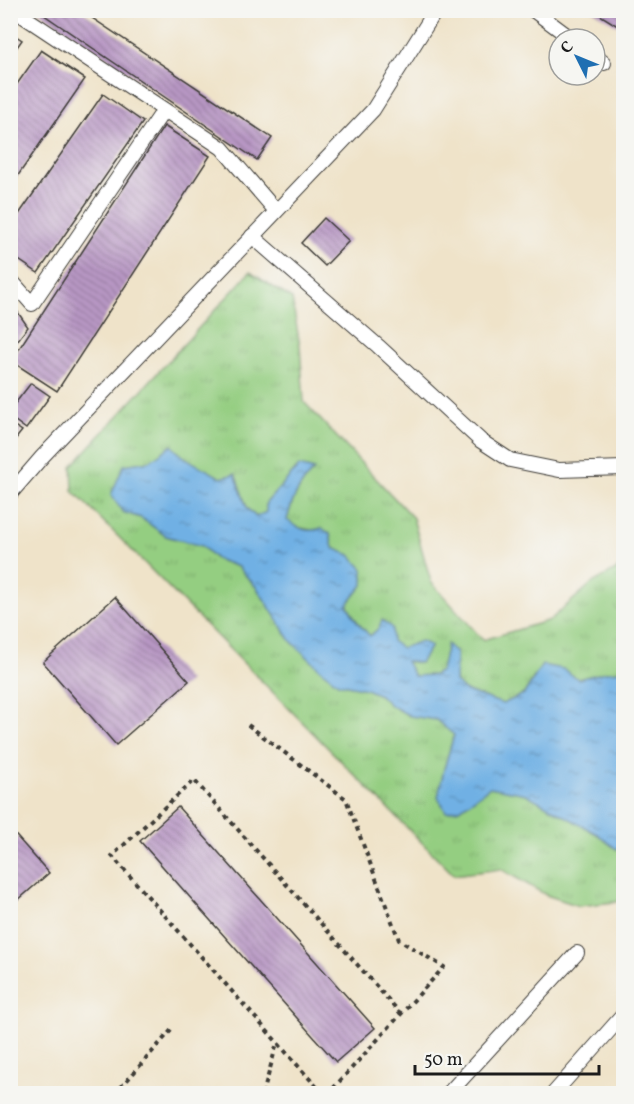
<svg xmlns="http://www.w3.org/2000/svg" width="634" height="1104" font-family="Vollkorn,serif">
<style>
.grass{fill:url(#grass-tufts);stroke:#58754e;stroke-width:1.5}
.water{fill:url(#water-ripples);stroke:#466680;stroke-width:1.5}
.building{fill:url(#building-back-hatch)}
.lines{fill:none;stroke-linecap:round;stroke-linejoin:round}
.service-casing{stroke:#3c3a36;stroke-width:16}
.path{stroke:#3c3a36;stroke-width:4;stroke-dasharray:4.5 4.5;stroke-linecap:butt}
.service{stroke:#fff;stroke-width:14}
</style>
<defs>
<pattern id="grass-tufts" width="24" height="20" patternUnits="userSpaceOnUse" patternTransform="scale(1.5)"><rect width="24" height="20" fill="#94ce81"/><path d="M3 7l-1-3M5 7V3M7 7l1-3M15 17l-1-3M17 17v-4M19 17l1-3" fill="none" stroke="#7fb06f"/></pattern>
<pattern id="water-ripples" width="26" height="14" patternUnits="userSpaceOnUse" patternTransform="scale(1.5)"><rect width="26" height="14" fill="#70b0e4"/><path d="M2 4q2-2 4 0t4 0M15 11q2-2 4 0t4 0" fill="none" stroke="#5b8eb8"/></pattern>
<pattern id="building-back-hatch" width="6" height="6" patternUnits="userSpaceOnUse" patternTransform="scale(1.5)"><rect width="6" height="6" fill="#b897c4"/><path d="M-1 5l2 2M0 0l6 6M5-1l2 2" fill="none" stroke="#957a9e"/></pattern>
</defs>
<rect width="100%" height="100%" fill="#f6f6f2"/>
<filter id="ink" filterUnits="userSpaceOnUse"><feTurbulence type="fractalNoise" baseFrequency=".0167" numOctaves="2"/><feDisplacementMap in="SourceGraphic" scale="12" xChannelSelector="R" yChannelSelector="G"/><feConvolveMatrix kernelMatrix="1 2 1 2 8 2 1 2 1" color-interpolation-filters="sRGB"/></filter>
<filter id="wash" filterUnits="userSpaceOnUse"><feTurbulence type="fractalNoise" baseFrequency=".008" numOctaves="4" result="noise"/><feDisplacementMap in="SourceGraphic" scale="24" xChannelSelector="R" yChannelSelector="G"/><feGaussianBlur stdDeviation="1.35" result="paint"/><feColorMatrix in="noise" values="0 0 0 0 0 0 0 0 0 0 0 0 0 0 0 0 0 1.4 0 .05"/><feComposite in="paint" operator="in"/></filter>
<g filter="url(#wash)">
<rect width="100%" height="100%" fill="#efe3c9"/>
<path class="grass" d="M250 272 292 299 300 346 304 402 413 518 431 582 483 640 550 620 592 583 623 566V671L606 672 578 679 563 669 534 677 524 694 503 704 466 691 455 682 456 653 447 645 441 671 434 675 414 676 405 661 420 663 431 646 421 641 402 649 391 641 382 620 379 628 370 636 358 623 347 605 363 585 350 555 333 549 330 534 296 527 287 520C292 500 299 486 313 470L299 466 266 503 267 512 256 517 247 508 235 474 221 478C206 469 181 459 171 446L150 461 125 465 123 512 141 518 166 536 202 546 216 559 238 567 257 588 291 641 320 669 338 683 366 689 380 695 390 705 410 716 436 719 454 735 444 769 460 809 490 787 526 793 597 834 615 848 623 850V901L579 906 546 895 501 869 454 875 73 491 72 466Z"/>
<path class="water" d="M172 445C181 459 206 468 221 478L235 474 247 508 256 517 266 512V503L299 466 314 470C299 485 292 499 287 520 299 529 307 533 322 528L330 534 333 548 350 555 363 569V585L347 605 358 623 370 636 379 628 382 620 392 628V641L402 648 421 641 431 646 420 663 406 661 414 676 434 675 441 671 447 644 456 653 455 682 466 691 503 704 524 694 542 665 563 669 578 679 606 672 623 671V850L615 848 597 834 526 794 490 787 460 809 446 812 438 797 444 769 454 735 436 720 410 716 390 705 380 695 366 689 338 683 320 669 291 641 257 588 238 567 216 559 202 546 166 536 141 518 123 512 111 495 124 465 150 461Z"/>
<g id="blocks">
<g class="building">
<polygon points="37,10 80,10 272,138 257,160"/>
<polygon points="592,10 624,10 624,30"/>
<polygon points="10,32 22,40 10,57"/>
<polygon points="41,50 85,79 10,187 10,94"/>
<polygon points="103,94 143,122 38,273 10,254 10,227"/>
<polygon points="164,126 210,156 57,391 11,361"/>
<polygon points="324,218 349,241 325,266 301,243"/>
<polygon points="10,301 28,327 10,350"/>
<polygon points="31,383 50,396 26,429 10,417 10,410"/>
<polygon points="10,423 22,431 10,446"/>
<polygon points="115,597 189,681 116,745 43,662"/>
<polygon points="178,807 375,1028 336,1062 140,841"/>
<polygon points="10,829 49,873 10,907"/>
</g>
</g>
</g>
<g filter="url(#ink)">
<use href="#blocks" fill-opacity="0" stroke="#3c3a36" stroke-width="1.5"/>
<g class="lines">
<g class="service-casing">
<g id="service">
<polyline points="14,10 222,148 276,211"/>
<polyline points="533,10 572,39"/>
<polyline points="595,56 604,63"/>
<polyline points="252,236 378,346 481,441 510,460 559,470 624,468"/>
<polyline points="10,279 32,304 164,110"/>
<polyline points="10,494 42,457 373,110 436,10"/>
<polyline points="448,1094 577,953"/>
<polyline points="553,1094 624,1014"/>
</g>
</g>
<g class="path">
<polyline points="248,725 346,799 399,940 444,967 328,1094"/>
<polyline points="115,1094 174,1027"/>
<polyline points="263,1094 277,1043"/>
<polyline points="323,1094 112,856 194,780 401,1014"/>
<polyline points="513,1094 515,1091"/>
</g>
<use href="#service" class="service"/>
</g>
</g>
<rect width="634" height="1104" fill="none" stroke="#f6f6f2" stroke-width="36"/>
<g transform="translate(577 57) rotate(313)"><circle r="28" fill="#f6f6f2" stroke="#9f9f9c" stroke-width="1.5"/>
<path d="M0-4.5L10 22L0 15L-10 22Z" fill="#1f6fb2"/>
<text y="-9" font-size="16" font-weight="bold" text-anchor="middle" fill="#1c1c1c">С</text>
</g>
<path d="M415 1065v9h184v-9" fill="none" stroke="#1c1c1c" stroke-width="3"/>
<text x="424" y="1065" font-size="18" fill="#1c1c1c" stroke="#f6f6f2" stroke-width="4.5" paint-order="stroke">50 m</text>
</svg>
